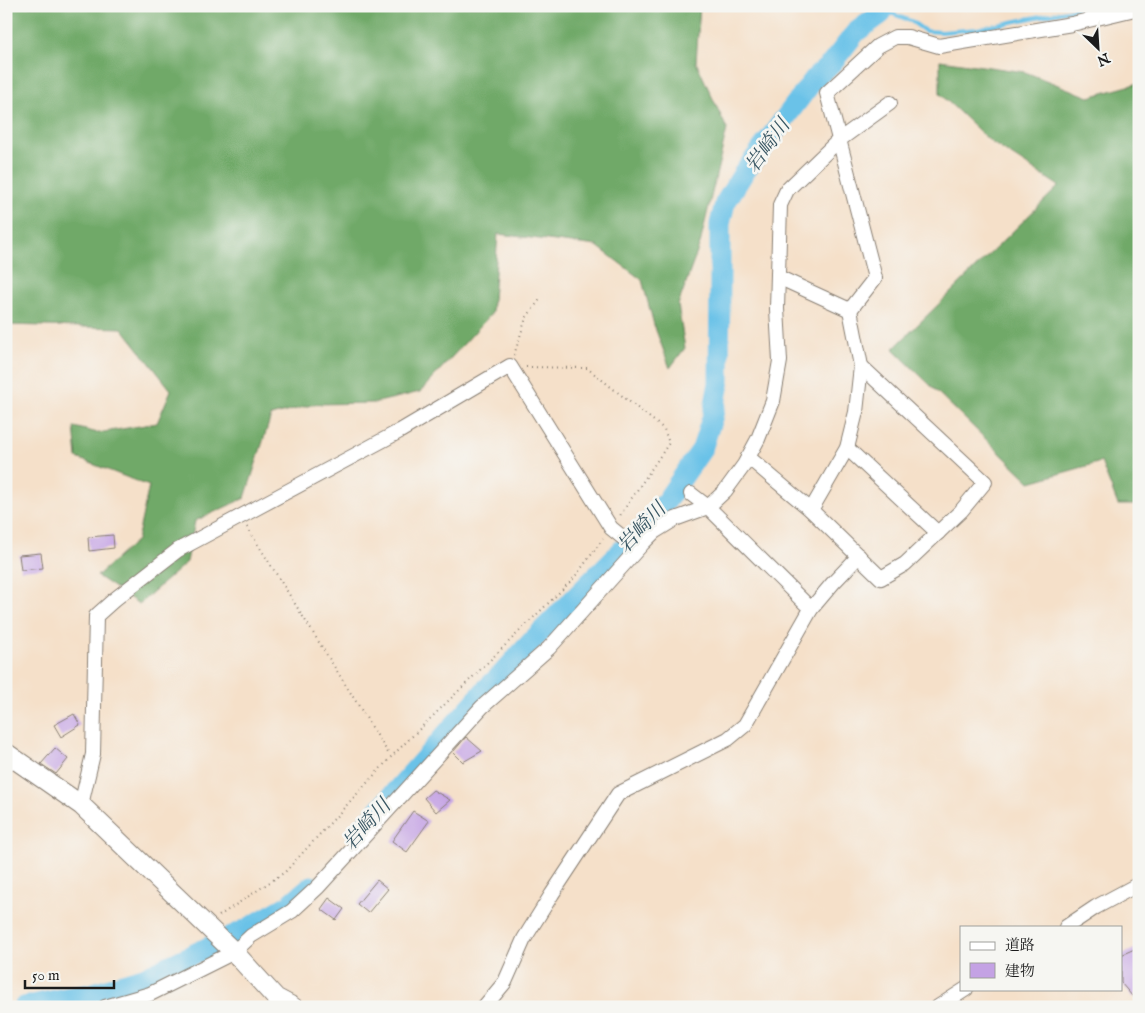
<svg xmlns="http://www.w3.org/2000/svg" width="1145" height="1013" font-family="'IM FELL English','Noto Serif JP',serif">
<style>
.forest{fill:#6fa968;stroke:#466242}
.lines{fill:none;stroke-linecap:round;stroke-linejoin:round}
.stream{stroke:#6bc2e8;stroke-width:4}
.river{stroke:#6bc2e8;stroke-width:21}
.building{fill:#c4a2e4}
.street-casing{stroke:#887e72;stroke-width:16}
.secondary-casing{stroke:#887e72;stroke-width:21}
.path{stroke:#887e72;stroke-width:2;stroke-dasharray:1 4;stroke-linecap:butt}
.street{stroke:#fff;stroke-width:14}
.secondary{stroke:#fff;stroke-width:19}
.labels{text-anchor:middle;stroke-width:5;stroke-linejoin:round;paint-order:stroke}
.water-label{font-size:20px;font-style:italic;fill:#385663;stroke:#f6f6f2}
</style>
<rect width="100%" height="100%" fill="#f6f6f2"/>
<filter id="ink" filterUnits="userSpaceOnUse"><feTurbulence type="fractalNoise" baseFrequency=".02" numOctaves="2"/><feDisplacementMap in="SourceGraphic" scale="10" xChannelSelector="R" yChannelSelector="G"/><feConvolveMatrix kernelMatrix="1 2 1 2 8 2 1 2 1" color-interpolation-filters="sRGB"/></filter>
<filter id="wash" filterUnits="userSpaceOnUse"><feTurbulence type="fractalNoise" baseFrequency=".0096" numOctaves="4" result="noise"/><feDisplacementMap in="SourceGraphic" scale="20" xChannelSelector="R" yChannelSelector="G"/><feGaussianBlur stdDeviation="1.12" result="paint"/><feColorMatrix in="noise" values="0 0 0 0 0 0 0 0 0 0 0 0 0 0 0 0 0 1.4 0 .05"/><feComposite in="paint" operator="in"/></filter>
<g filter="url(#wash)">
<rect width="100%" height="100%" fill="#f5e0c9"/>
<g class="forest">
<polygon points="6,6 700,6 696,62 727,129 700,244 678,305 685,348 670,368 654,325 642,280 597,246 498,234 492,313 420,392 374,403 315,404 271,416 245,498 195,521 187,562 139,604 97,576 137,540 149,486 77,458 74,427 98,433 157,423 171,390 122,328 6,325"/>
<polygon points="940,60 1025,72 1089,97 1139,83 1139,505 1118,505 1101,462 1030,482 893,349 1059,186 991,142 940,94"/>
</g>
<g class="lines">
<polyline class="stream" points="879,6 881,14 893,14 911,21 925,31 942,32 977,29 1071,10 1082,6"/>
<g class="river">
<polyline points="358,834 487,688 501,675 532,641 644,528 662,507 702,449 713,415 719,383 720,279 720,224 725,203 743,174 815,78 831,64 856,32 881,14"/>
<polyline points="24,1007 65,998 90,994 143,978 245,930 290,904 311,886"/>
</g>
</g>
<g id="blocks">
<g class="building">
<polygon points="113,535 114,548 89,551 88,537"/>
<polygon points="41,553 43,568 21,570 19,555"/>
<polygon points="74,714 80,725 61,737 54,725"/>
<polygon points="466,737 482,751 463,762 453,752"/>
<polygon points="55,748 68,759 56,774 41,764"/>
<polygon points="433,790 450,800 436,812 424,798"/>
<polygon points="413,811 429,821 407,852 392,841"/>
<polygon points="377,880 388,889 368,913 357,904"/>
<polygon points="329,898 344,909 336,920 321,909"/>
<polygon points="1139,947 1139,993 1133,997 1121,983 1121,955"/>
</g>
</g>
</g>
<g filter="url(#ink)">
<use href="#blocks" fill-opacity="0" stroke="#887e72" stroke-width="1"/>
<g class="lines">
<g class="street-casing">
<g id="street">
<polyline points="778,277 850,310 875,278 827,93 878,46 895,37 908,37 939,46 1072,24 1139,8"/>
<polyline points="847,448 938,533"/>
<polyline points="748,457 811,510 881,578 905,564 961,511 985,482 861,366"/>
<polyline points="691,494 708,507 811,609"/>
<polyline points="811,510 847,448 856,412 861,366 850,310"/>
<polyline points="81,805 93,754 96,616 115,599 178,550 400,431 510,366 611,528 637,549"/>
<polyline points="1066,927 1096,907 1139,884"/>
<polyline points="105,1007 150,994 234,952 251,936 292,911 318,887 482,707 549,648 643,543 654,532 675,519 708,507 725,491 744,465 758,439 773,401 780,361 777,309 780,205 787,190 839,140 890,103"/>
<polyline points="484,1007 505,982 524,939 552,894 618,794 728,739 745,725 811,609 833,583 859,556"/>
<polyline points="938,1007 966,989"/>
</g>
</g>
<g class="secondary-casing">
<polyline id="secondary" points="6,753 81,805 234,952 276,998 293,1007"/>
</g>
<g class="path">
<polyline points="514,355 526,318 541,298"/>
<polyline points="526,367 587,368 664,429 669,443 619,517"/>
<polyline points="247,527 390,756"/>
<polyline points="219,916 285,872 391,757 574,578 603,539"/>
</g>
<use href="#street" class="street"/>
<use href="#secondary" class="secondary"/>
</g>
</g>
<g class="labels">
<g class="water-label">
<text transform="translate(767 145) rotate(-54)" y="7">岩崎川</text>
<text transform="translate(641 527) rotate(-47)" y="7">岩崎川</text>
<text transform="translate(366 824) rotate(-48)" y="7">岩崎川</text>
</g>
</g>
<rect width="1145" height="1013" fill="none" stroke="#f6f6f2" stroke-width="25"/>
<rect x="960" y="926" width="162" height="65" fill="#f6f6f2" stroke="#9f9f9c"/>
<rect x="970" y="942" width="25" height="8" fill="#ffffff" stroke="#9f9f9c"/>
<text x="1005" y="950" font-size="15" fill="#1c1c1c">道路</text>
<rect x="970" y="963" width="25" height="15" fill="#c4a2e4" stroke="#9f9f9c"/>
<text x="1005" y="976" font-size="15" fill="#1c1c1c">建物</text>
<g transform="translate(1098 48) rotate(155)" stroke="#f6f6f2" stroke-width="4" paint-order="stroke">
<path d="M0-4L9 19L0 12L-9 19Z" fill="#1c1c1c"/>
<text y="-8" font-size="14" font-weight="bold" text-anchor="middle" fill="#1c1c1c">N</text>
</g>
<path d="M25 980v8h89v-8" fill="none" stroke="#1c1c1c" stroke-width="2.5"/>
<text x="32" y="980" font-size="15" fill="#1c1c1c" stroke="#f6f6f2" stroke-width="4" paint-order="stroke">50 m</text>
</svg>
